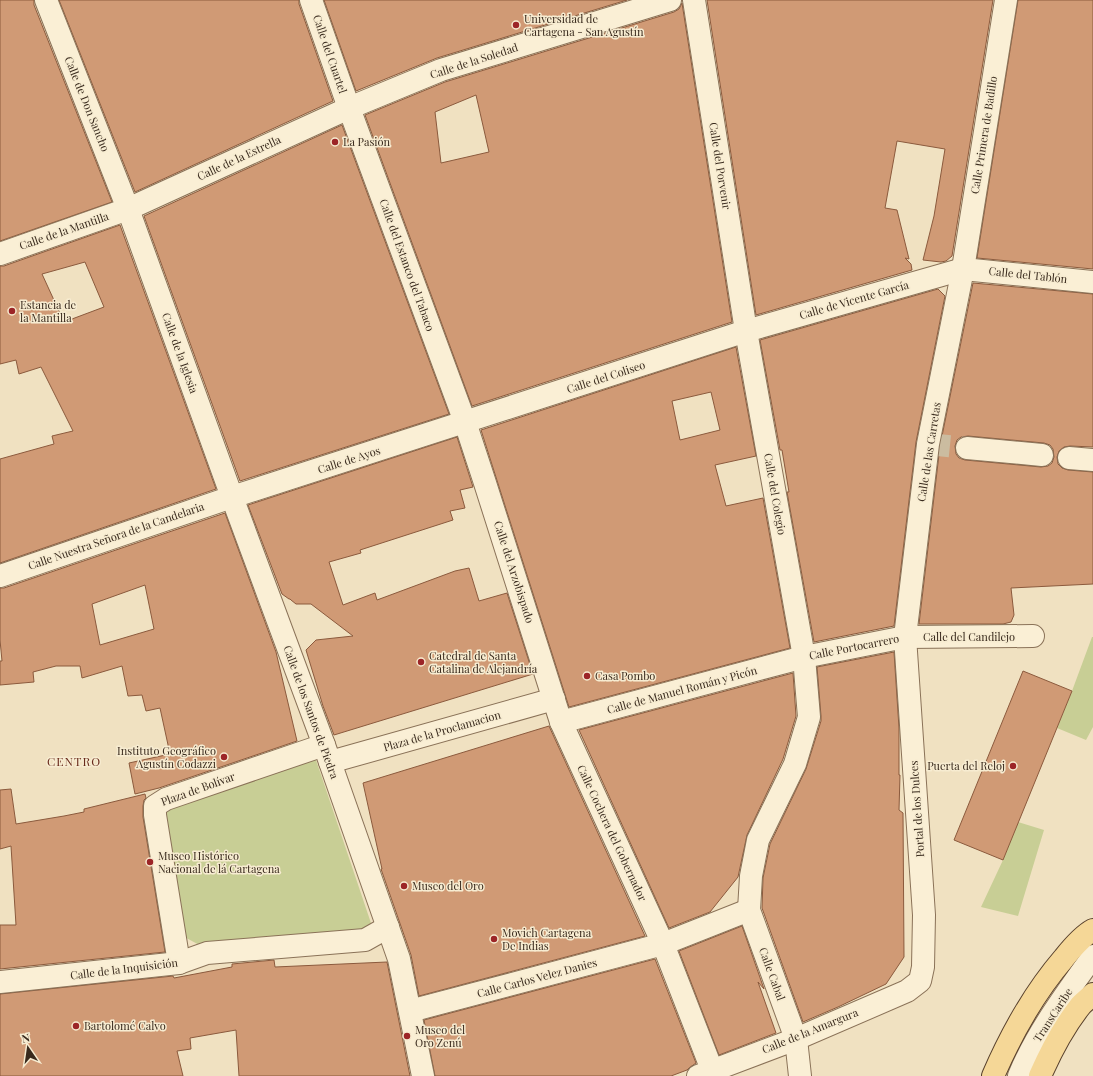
<svg xmlns="http://www.w3.org/2000/svg" width="1093" height="1076" font-family="'Playfair Display',serif">
<style>
.green{fill:#c8ce95}
.building{fill:#d09a75;stroke:#8b5a3d;fill-rule:evenodd}
.lines{fill:none;stroke-linecap:round;stroke-linejoin:round}
.minor-tunnel{stroke:#cbbca0;stroke-width:22;stroke-dasharray:22 11;stroke-linecap:butt}
.minor-casing{stroke:#8a7258;stroke-width:24}
.major-casing{stroke:#58402c;stroke-width:24}
.minor{stroke:#faefd5;stroke-width:22}
.major{stroke:#f5d797;stroke-width:22}
.poi-dot{fill:#9c2527;stroke:#f7ecd1;stroke-width:1.5}
.labels{text-anchor:middle;stroke-width:3;stroke-linejoin:round;paint-order:stroke}
.poi-label{font-size:11px;fill:#392a1d;stroke:#f7ecd1;text-anchor:start}
.street-label{font-size:11px;fill:#392a1d;stroke:#f7ecd1}
.neighbourhood-label{font-size:12px;letter-spacing:1px;fill:#68291a;stroke:#f7ecd1}
</style>
<rect width="100%" height="100%" fill="#f0e1c1"/>
<g class="green">
<polygon points="1092,637 1093,637 1093,727 1086,740 1057,728 1072,691"/>
<polygon points="314,754 374,932 203,947 179,934 163,804"/>
<polygon points="1018,822 1044,830 1018,916 981,907 1003,860"/>
</g>
<g class="building">
<polygon points="0,0 34,0 34,5 112,202 0,241"/>
<polygon points="59,0 299,0 299,4 333,101 135,192"/>
<polygon points="324,0 627,0 437,58 356,91"/>
<polygon points="707,0 993,0 952,256 946,261 941,262 923,260 934,216 945,149 897,141 885,208 897,210 909,259 905,258 911,264 912,270 756,315"/>
<polygon points="1018,0 1093,0 1093,269 977,258"/>
<path d="M682 3 732 322 472 406 365 115 445 82 674 12 679 9ZM476 95 489 152 441 163 435 112Z"/>
<polygon points="342,125 449,414 240,481 144,216"/>
<path d="M120 225 216 489 0 563V459L54 444 52 436 73 431 41 367 19 374 16 360 0 364V266H4ZM85 262 104 307 64 322 42 274Z"/>
<path d="M973 283 1093 294V447L1070 446 1064 447 1059 451 1057 457 1058 464 1062 468 1068 470 1093 472V584L1011 588 1014 615 1011 622 1003 624H919L940 446ZM968 436 1044 443 1050 445 1053 449 1054 457 1052 463 1048 466 1041 467 965 460 959 458 956 454 955 446 957 440 961 437Z"/>
<polygon points="938,289 945,296 916,442 894,626 814,642 787,492 789,492 782,450 780,450 760,340"/>
<path d="M736 347 756 456 715 465 726 506 763 498 790 648 569 707 481 430ZM711 392 720 430 680 440 672 401Z"/>
<polygon points="457,437 473,487 460,490 465,508 450,511 453,520 360,550 361,553 329,562 343,605 375,593 377,600 455,571 469,568 479,601 507,593 533,674 334,735 323,706 306,650 316,640 353,636 311,604 296,604 291,600 290,599 289,599 282,594 248,505"/>
<path d="M225 513 276 652 297 741 159 788 135 794 129 763 170 754 160 708 146 711 142 695 128 696 122 666 82 678 80 666H56L33 672 34 682 0 685V661H2L0 640V588H4ZM145 585 154 629 100 645 92 604Z"/>
<polygon points="894,652 899,728 899,775 900,775 899,810 903,813 904,957 886,984 838,1007 803,1022 762,908 763,878 770,844 806,769 821,721 821,716 817,667"/>
<polygon points="1023,671 1072,691 1003,860 954,840"/>
<polygon points="793,673 796,716 783,759 747,835 738,877 710,912 669,928 579,730"/>
<polygon points="549,726 645,936 419,996 411,955 381,869 382,869 363,783"/>
<polygon points="11,789 16,824 64,816 84,812 84,809 145,794 146,798 144,800 143,806 143,817 165,952 0,969 0,925 16,925 11,846 0,849 0,790"/>
<polygon points="742,926 764,989 758,982 776,1033 719,1055 679,951"/>
<polygon points="655,959 696,1063 689,1068 687,1070 671,1076 435,1076 424,1020"/>
<polygon points="274,960 275,967 387,962 410,1076 239,1076 236,1030 190,1038 191,1049 177,1051 183,1076 0,1076 0,994 173,976 174,978 232,967 232,964"/>
</g>
<g class="lines">
<polyline class="minor-tunnel" points="928,444 967,448"/>
<g class="minor-casing">
<g id="minor">
<polyline points="46,0 128,209 232,497 324,745 399,959 423,1076"/>
<polyline points="311,0 349,108 465,422 485,483 561,722 663,944 712,1070"/>
<polyline points="694,0 746,331 804,657 809,717 795,764 758,840 751,876 749,910 796,1039 800,1076"/>
<polyline points="0,254 128,209 349,108 441,70 670,0"/>
<polyline points="967,448 1042,455"/>
<polyline points="1069,458 1093,460"/>
<polyline points="0,576 232,497 746,331 963,269 1093,282"/>
<polyline points="561,722 804,657 905,637 1033,636"/>
<polyline points="330,762 554,699"/>
<polyline points="179,963 155,815 155,806 166,799 324,745"/>
<polyline points="0,982 179,963 207,953 365,940 388,927"/>
<polyline points="410,1011 663,944 749,910"/>
<polyline points="698,1076 796,1039 907,991 920,981 923,967 924,915 905,637 928,444 963,269 1006,0"/>
<path d="M1019 1076C1037 1032 1066 994 1093 956"/>
</g>
</g>
<g class="major-casing">
<g id="major">
<path d="M993 1076C1012 1032 1033 994 1064 958 1072 948 1082 936 1093 930"/>
<path d="M1040 1076C1051 1051 1064 1026 1081 1005 1085 1001 1089 998 1093 994"/>
</g>
</g>
<use href="#minor" class="minor"/>
<use href="#major" class="major"/>
</g>
<g class="poi-dot">
<circle cx="516" cy="25" r="4"/>
<circle cx="335" cy="142" r="4"/>
<circle cx="12" cy="311" r="4"/>
<circle cx="421" cy="662" r="4"/>
<circle cx="587" cy="676" r="4"/>
<circle cx="224" cy="757" r="4"/>
<circle cx="1013" cy="766" r="4"/>
<circle cx="150" cy="862" r="4"/>
<circle cx="404" cy="886" r="4"/>
<circle cx="494" cy="939" r="4"/>
<circle cx="76" cy="1026" r="4"/>
<circle cx="407" cy="1036" r="4"/>
</g>
<g class="labels">
<g class="poi-label">
<text x="524" y="23">Universidad de<tspan x="524" dy="13">Cartagena - San Agustín</tspan></text>
<text x="343" y="146">La Pasión</text>
<text x="20" y="309">Estancia de<tspan x="20" dy="13">la Mantilla</tspan></text>
<text x="429" y="660">Catedral de Santa<tspan x="429" dy="13">Catalina de Alejandría</tspan></text>
<text x="595" y="680">Casa Pombo</text>
<text x="216" y="755" text-anchor="end">Instituto Geográfico<tspan x="216" dy="13">Agustín Codazzi</tspan></text>
<text x="1005" y="770" text-anchor="end">Puerta del Reloj</text>
<text x="158" y="860">Museo Histórico<tspan x="158" dy="13">Nacional de lá Cartagena</tspan></text>
<text x="412" y="890">Museo del Oro</text>
<text x="502" y="937">Movich Cartagena<tspan x="502" dy="13">De Indias</tspan></text>
<text x="84" y="1030">Bartolomé Calvo</text>
<text x="415" y="1034">Museo del<tspan x="415" dy="13">Oro Zenú</tspan></text>
</g>
<g class="street-label">
<text transform="translate(330 54) rotate(71)" y="4">Calle del Cuartel</text>
<text transform="translate(474 61) rotate(-18)" y="4">Calle de la Soledad</text>
<text transform="translate(87 104) rotate(68)" y="4">Calle de Don Sancho</text>
<text transform="translate(984 135) rotate(-81)" y="4">Calle Primera de Badillo</text>
<text transform="translate(239 158) rotate(-25)" y="4">Calle de la Estrella</text>
<text transform="translate(720 166) rotate(81)" y="4">Calle del Porvenir</text>
<text transform="translate(64 231) rotate(-19)" y="4">Calle de la Mantilla</text>
<text transform="translate(407 265) rotate(70)" y="4">Calle del Estanco del Tabaco</text>
<text transform="translate(1028 275) rotate(6)" y="4">Calle del Tablón</text>
<text transform="translate(854 300) rotate(-16)" y="4">Calle de Vicente García</text>
<text transform="translate(180 353) rotate(70)" y="4">Calle de la Iglesia</text>
<text transform="translate(606 377) rotate(-18)" y="4">Calle del Coliseo</text>
<text transform="translate(929 452) rotate(-81)" y="4">Calle de las Carretas</text>
<text transform="translate(349 460) rotate(-18)" y="4">Calle de Ayos</text>
<text transform="translate(775 494) rotate(80)" y="4">Calle del Colegio</text>
<text transform="translate(116 536) rotate(-19)" y="4">Calle Nuestra Señora de la Candelaria</text>
<text transform="translate(514 572) rotate(72)" y="4">Calle del Arzobispado</text>
<text x="969" y="641">Calle del Candilejo</text>
<text transform="translate(854 647) rotate(-11)" y="4">Calle Portocarrero</text>
<text transform="translate(682 690) rotate(-15)" y="4">Calle de Manuel Román y Picón</text>
<text transform="translate(311 712) rotate(70)" y="4">Calle de los Santos de Piedra</text>
<text transform="translate(442 731) rotate(-16)" y="4">Plaza de la Proclamacion</text>
<text transform="translate(198 789) rotate(-20)" y="4">Plaza de Bolívar</text>
<text transform="translate(917 809) rotate(-94)" y="4">Portal de los Dulces</text>
<text transform="translate(612 833) rotate(65)" y="4">Calle Cochera del Gobernador</text>
<text transform="translate(124 969) rotate(-7)" y="4">Calle de la Inquisición</text>
<text transform="translate(772 974) rotate(70)" y="4">Calle Cabal</text>
<text transform="translate(537 978) rotate(-15)" y="4">Calle Carlos Velez Danies</text>
<text transform="translate(1053 1015) rotate(-57)" y="4">TransCaribe</text>
<text transform="translate(810 1031) rotate(-22)" y="4">Calle de la Amargura</text>
</g>
<g class="neighbourhood-label">
<text x="74" y="766">CENTRO</text>
</g>
</g>
<g transform="translate(28 1048) rotate(347)" stroke="#f7ecd1" stroke-width="3" paint-order="stroke">
<path d="M0-3L7 15L0 10L-7 15Z" fill="#392a1d"/>
<text y="-6" font-size="11" font-weight="bold" text-anchor="middle" fill="#392a1d">N</text>
</g>
</svg>
